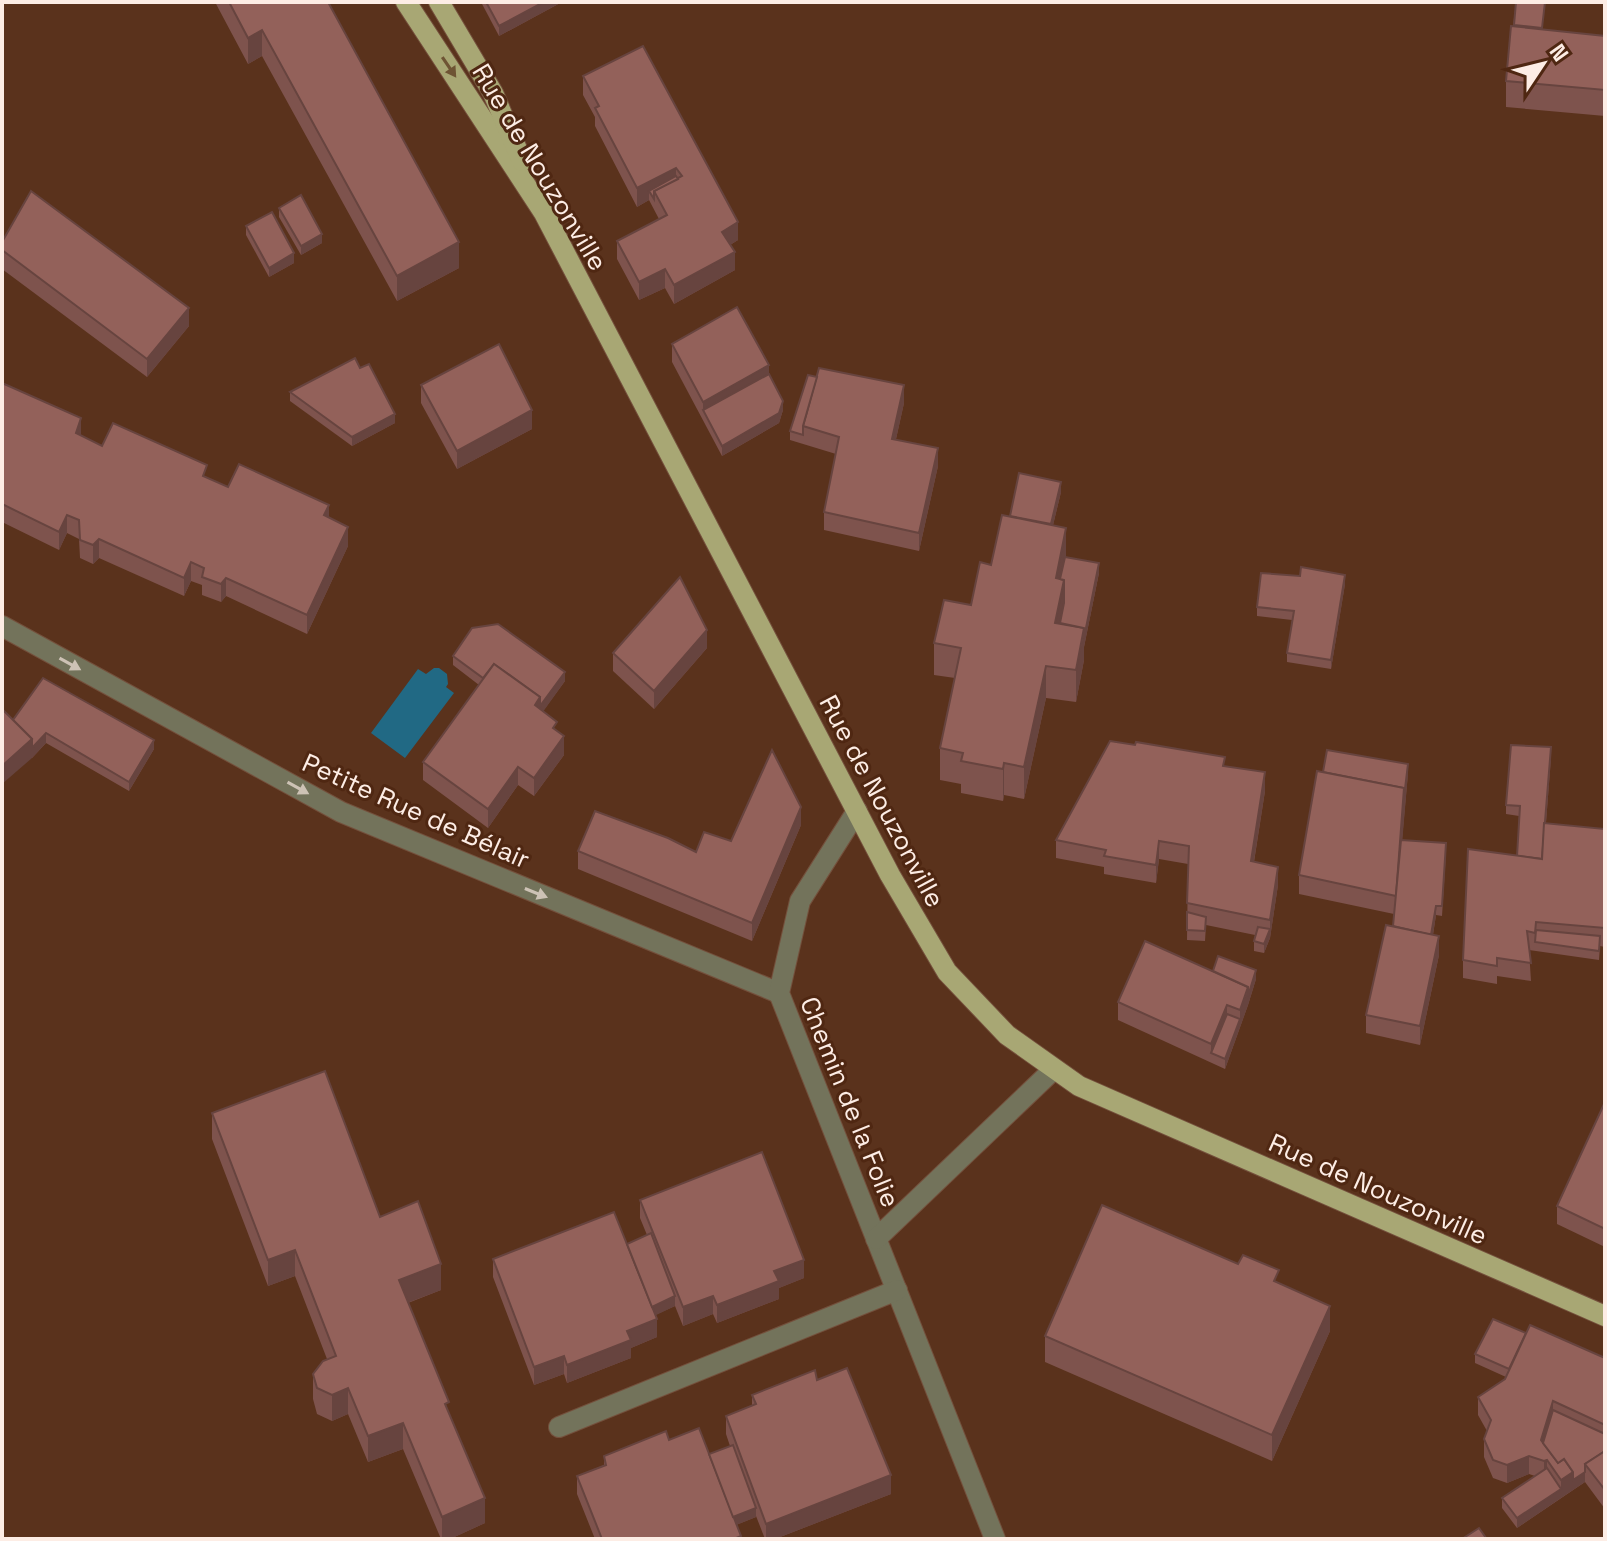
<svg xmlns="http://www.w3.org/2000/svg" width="1607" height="1541" font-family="'Space Grotesk',sans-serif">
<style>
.water{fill:#216984}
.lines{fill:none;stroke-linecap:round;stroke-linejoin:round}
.minor-casing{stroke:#74503c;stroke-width:22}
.major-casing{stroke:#74503c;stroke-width:22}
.minor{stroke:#73735b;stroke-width:20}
.major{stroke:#a8a774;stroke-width:20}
.wall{fill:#7e534d}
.shaded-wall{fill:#67443f}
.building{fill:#93615a;stroke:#67443f;stroke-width:2}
.oneway{fill:#6e5434}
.oneway2{fill:#cdc2b5}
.labels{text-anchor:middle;stroke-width:6;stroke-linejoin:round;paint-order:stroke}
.street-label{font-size:26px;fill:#fdede5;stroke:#4f2712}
</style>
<rect width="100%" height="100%" fill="#5a321c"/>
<polygon class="water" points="434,668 439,668 447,674 448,684 446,687 454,693 405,758 371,733 418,669 426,674"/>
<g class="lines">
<g class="minor-casing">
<g id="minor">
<polyline points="2,626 341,812 779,993"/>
<polyline points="857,811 800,901 779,993 995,1539"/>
<polyline points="876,1239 1054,1069"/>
<polyline points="559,1427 897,1290"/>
</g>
</g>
<g class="major-casing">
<g id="major">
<polyline points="406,2 544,213 890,875 947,972 1007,1035 1079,1086 1605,1316"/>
<polyline points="439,2 493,93 522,161"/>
</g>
</g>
<use href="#minor" class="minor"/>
<use href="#major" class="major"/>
</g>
<g class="wall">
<polygon points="215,2 328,2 459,268 397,301 262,56 248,64"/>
<polygon points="481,2 562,2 499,36"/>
<polygon points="1516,2 1543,30 1605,36 1605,116 1506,107 1506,81"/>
<polygon points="643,46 738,240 730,245 735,270 674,304 665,288 639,300 617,259 617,241 659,219 649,200 637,207 595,126 595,117 583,95 583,76"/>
<polygon points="279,208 322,243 301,255 279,217"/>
<polygon points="246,226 294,263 269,277 246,235"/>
<polygon points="2,242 189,326 147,377 2,269"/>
<polygon points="672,344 769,374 783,410 779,423 722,456 672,362"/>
<polygon points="808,375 904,403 896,439 938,466 919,551 824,530 824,512 836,454 790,440 790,431"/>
<polygon points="2,383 81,436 102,446 207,478 228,487 329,518 348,546 307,634 226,596 221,602 202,595 202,585 191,581 184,596 99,558 93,564 80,558 79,539 67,533 59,550 2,522"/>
<polygon points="421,385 532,429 457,469 421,403"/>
<polygon points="290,392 395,423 352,446 290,401"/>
<polygon points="1061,492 1053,525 1066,557 1099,573 1084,647 1084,660 1076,702 1046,698 1024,799 1004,795 1003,801 961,793 961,784 940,780 940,748 955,678 934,675 934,643 971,605 991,565 1010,516"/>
<polygon points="1345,584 1331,669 1287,662 1287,653 1292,620 1257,616 1257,607"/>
<polygon points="707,648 654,709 613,671 613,653"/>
<polygon points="453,656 565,681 543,711 557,732 564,755 534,796 518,785 488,828 423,780 423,762 479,685 453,665"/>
<polygon points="13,720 154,749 129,791 46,743 32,758"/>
<polygon points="1551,757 1546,823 1604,829 1605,812 1605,947 1600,946 1599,960 1529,950 1531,981 1497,976 1497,984 1463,978 1463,960 1517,856 1519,816 1506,814 1506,805"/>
<polygon points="1225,766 1265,791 1254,862 1278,885 1270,938 1264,953 1254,951 1254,941 1255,935 1206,925 1205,941 1187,940 1188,864 1159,859 1156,883 1104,874 1104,867 1056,858 1056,840"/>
<polygon points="1323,772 1408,773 1402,840 1446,853 1442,916 1436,915 1433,935 1439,955 1420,1045 1366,1033 1366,1015 1393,926 1394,914 1299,894 1299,875"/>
<polygon points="801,825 752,941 578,869 578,851 696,852 731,841"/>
<polygon points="1213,971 1256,979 1248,1005 1225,1069 1118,1020 1118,1002"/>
<polygon points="1605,1102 1605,1247 1557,1224 1557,1206"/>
<polygon points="212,1113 380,1217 441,1290 408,1303 449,1413 485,1523 450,1539 441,1539 403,1449 368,1462 348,1414 332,1421 317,1414 313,1399 313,1374 327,1359 295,1276 268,1286 212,1139"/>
<polygon points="640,1200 804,1278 779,1288 779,1299 717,1323 713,1314 683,1326 675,1306 655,1315 657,1337 631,1348 631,1358 567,1383 564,1374 534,1385 493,1277 493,1259 627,1244 647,1235 640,1218"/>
<polygon points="1279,1283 1330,1331 1272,1461 1045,1362 1045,1336"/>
<polygon points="1526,1333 1605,1358 1605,1509 1585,1482 1517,1528 1502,1508 1502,1498 1535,1476 1529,1474 1507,1483 1493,1478 1484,1457 1484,1439 1487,1431 1478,1415 1478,1397 1505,1379 1506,1377 1475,1363 1475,1354"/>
<polygon points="817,1380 891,1494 775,1539 765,1539 756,1516 756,1517 736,1525 741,1539 595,1539 577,1494 577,1476 604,1465 604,1456 669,1440 709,1454 730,1446 726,1434 726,1416 752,1406 752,1395"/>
</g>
<g class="shaded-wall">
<polygon points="544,2 562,2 499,36 499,26"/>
<polygon points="262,30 262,56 248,64 248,38"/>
<polygon points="676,168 676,186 649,191 649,200 637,207 637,188"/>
<polygon points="738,222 738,240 722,250 722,232"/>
<polygon points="322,234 322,243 301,255 301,246"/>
<polygon points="459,242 459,268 397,301 397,276"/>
<polygon points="735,252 735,270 674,304 674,285"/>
<polygon points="294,253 294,263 269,277 269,268"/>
<polygon points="665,269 665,288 639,300 639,282"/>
<polygon points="189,308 189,326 147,377 147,359"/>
<polygon points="769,365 769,384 703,410 703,402"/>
<polygon points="904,385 904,403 892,457 892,439"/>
<polygon points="783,401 783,410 779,423 722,456 722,446"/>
<polygon points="532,410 532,429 457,469 457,451"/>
<polygon points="395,414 395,423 352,446 352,437"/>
<polygon points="81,418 81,437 76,433"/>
<polygon points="938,448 938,466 919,551 919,533"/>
<polygon points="1061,482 1061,492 1050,538 1050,529"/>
<polygon points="329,505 329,524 324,515"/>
<polygon points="67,515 67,533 59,550 59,532"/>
<polygon points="348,527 348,546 307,634 307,615"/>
<polygon points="1066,528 1066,559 1058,601 1056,578"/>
<polygon points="99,539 99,558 93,564 93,545"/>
<polygon points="191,562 191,581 184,596 184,578"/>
<polygon points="1099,563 1099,573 1084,647 1084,660 1076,702 1076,670"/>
<polygon points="1345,575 1345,584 1331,669 1331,660"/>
<polygon points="226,578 226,596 221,602 221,584"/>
<polygon points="1064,580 1064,612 1057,645 1055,623"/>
<polygon points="707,630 707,648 654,709 654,691"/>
<polygon points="1046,666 1046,698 1024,799 1024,767"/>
<polygon points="565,672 565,681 535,723 535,705 540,697"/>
<polygon points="46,733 46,743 32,758 32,748"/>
<polygon points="564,736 564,755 534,796 534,778"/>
<polygon points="32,739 32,758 2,784 2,766"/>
<polygon points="154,740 154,749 129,791 129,782"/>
<polygon points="1004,763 1004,795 1003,801 1003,769"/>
<polygon points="1408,764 1408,773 1396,915 1404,788"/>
<polygon points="518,767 518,785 488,828 488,809"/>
<polygon points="1265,772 1265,791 1251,880 1251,861"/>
<polygon points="801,807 801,825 752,941 752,923"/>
<polygon points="1159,841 1159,859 1156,883 1156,865"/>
<polygon points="1278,867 1278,885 1270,938 1264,953 1264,944 1270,929 1270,920"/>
<polygon points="1436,906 1436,915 1430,953 1430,944"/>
<polygon points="1439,936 1439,955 1420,1045 1420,1026"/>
<polygon points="1256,970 1256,979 1248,1005 1225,1069 1225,1059 1240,1019 1240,1010"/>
<polygon points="1227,1005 1227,1023 1211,1053 1211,1044"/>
<polygon points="295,1250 295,1276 268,1286 268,1260"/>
<polygon points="804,1260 804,1278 779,1288 779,1299 717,1323 717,1305 774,1271"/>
<polygon points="441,1264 441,1290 399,1306 399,1280"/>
<polygon points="675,1296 675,1306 650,1318 650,1308"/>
<polygon points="713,1296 713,1314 683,1326 683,1307"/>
<polygon points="1330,1306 1330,1331 1272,1461 1272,1435"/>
<polygon points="657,1319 657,1337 631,1348 631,1358 567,1383 567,1365 627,1331"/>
<polygon points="564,1356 564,1374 534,1385 534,1367"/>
<polygon points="348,1388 348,1414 332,1421 332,1395"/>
<polygon points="1553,1401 1553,1419 1543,1452 1541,1440"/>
<polygon points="403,1423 403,1449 368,1462 368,1436"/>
<polygon points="1529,1456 1529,1474 1507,1483 1507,1465"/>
<polygon points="1547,1460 1547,1478 1544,1479 1544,1461"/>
<polygon points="1573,1472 1585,1472 1585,1482 1561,1498 1561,1480"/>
<polygon points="891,1475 891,1494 775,1539 766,1539 766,1524"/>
<polygon points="1561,1489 1561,1498 1517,1528 1517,1518"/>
<polygon points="485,1498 485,1523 450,1539 442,1539 442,1517"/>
<polygon points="756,1508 756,1517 731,1527 731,1518"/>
</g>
<g class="building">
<polygon points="229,2 328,2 459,242 397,276 262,30 248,38"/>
<polygon points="486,2 544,2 499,26"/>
<polygon points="1516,2 1545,2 1542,28 1514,25"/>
<polygon points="1511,26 1605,36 1605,90 1506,81"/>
<polygon points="643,46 738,222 722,232 735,252 674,285 665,269 639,282 617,241 667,215 654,191 682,176 676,168 637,188 595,108 599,106 583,76"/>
<polygon points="676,176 678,179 654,191 654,199 649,191"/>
<polygon points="31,191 189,308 147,359 2,250 2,242"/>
<polygon points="301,195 322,234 301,246 279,208"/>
<polygon points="272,212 294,253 269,268 246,226"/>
<polygon points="737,307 769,365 703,402 672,344"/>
<polygon points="499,344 532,410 457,451 421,385"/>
<polygon points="355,358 360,368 369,364 395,414 352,437 290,392"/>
<polygon points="819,368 904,385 892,439 938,448 919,533 824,512 839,437 803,426"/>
<polygon points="769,374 783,401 779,413 722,446 703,410"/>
<polygon points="808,375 817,377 803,426 803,435 790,431"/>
<polygon points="2,383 81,418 76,433 102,446 113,423 207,465 203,476 228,487 239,464 329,505 324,515 348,527 307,615 226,578 221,584 202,577 204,568 191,562 184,578 99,539 93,545 80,540 79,520 67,515 59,532 2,504"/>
<polygon points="1019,473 1061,482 1051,524 1010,516"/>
<polygon points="1002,515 1066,528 1056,578 1064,580 1055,623 1084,628 1076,670 1046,666 1024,767 1004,763 1003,769 961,761 963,753 940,748 961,648 934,643 944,600 971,605 980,562 991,565"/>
<polygon points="1065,557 1099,563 1084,638 1084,628 1060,623 1064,603 1064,580 1060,579"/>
<polygon points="1301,567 1345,575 1331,660 1287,653 1294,611 1257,607 1261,573 1300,576"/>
<polygon points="680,577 707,630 654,691 613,653"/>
<polygon points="498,624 565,672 540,706 540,697 494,664 483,678 453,656 472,628"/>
<polygon points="494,664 540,697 535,705 557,722 553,728 564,736 534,778 518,767 488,809 423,762"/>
<polygon points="43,678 154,740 129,782 46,733 32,748 32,739 13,720"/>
<polygon points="2,709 32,739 2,766"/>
<polygon points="1110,741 1135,745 1136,742 1225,757 1223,766 1265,772 1251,861 1278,867 1270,920 1187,903 1189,846 1159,841 1156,865 1104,856 1106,850 1056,840"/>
<polygon points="1511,745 1551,747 1542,859 1517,856 1520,806 1506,805"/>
<polygon points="772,750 801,807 752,923 578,851 595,811 668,838 696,852 704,832 731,841"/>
<polygon points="1327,750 1408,764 1404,797 1404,788 1323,772"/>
<polygon points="1317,771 1404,788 1396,896 1299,875"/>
<polygon points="1605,812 1605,928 1536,922 1535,933 1527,931 1531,963 1497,958 1497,966 1463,960 1468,849 1542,859 1544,823 1604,829"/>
<polygon points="1401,840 1446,843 1442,906 1436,906 1431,935 1393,926"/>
<polygon points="1187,912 1206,917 1205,931 1187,930"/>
<polygon points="1386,925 1439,936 1420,1026 1366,1015"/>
<polygon points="1258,927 1270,929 1264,944 1254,941"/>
<polygon points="1536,930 1600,936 1599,951 1535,942"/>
<polygon points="1145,941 1248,987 1240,1010 1227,1005 1211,1044 1118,1002"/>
<polygon points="1218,956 1256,970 1248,996 1248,987 1213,971"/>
<polygon points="1227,1014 1240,1019 1225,1059 1211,1053"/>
<polygon points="325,1071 380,1217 418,1201 441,1264 399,1280 449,1402 445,1404 485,1498 442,1517 403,1423 368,1436 348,1388 332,1395 317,1388 313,1374 323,1361 336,1356 295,1250 268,1260 212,1113"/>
<polygon points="1605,1102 1605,1229 1557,1206"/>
<polygon points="762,1152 804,1260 774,1271 779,1281 717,1305 713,1296 683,1307 640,1200"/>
<polygon points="1102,1205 1238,1264 1243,1255 1279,1270 1274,1281 1330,1306 1272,1435 1045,1336"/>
<polygon points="614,1212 657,1319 627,1331 631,1340 567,1365 564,1356 534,1367 493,1259"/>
<polygon points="651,1233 675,1296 652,1307 627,1244"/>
<polygon points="1493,1319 1526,1333 1509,1369 1475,1354"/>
<polygon points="1530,1325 1605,1358 1605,1425 1553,1401 1541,1440 1558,1463 1564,1459 1573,1472 1561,1480 1547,1460 1544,1461 1529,1456 1507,1465 1493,1460 1484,1439 1491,1420 1478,1397 1505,1379"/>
<polygon points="847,1368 891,1475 766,1524 726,1416 756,1404 752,1395 815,1370 817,1380"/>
<polygon points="1553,1410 1605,1434 1605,1451 1585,1464 1585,1472 1573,1480 1573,1472 1564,1459 1558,1463 1543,1443"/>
<polygon points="699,1428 741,1536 734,1539 602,1539 577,1476 606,1465 604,1456 666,1431 669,1440"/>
<polygon points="733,1445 756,1508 733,1517 709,1454"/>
<polygon points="1605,1451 1605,1490 1585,1464"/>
<polygon points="1547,1468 1561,1489 1517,1518 1502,1498"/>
<polygon points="1479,1528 1486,1538 1485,1539 1462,1539"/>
</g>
<defs><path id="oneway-solid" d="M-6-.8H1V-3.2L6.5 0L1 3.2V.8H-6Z" transform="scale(2)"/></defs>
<use class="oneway" href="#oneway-solid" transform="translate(449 67) rotate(56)"/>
<g class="oneway2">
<use href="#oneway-solid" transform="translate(70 664) rotate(29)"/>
<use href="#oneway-solid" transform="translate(298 788) rotate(29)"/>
<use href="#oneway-solid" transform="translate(536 893) rotate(22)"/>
</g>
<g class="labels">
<g class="street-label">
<text transform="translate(540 167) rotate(59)" y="9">Rue de Nouzonville</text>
<text transform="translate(882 801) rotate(62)" y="9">Rue de Nouzonville</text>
<text transform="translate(416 811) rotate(24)" y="9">Petite Rue de Bélair</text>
<text transform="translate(850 1102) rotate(68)" y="9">Chemin de la Folie</text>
<text transform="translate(1378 1189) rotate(24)" y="9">Rue de Nouzonville</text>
</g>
</g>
<rect width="1607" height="1541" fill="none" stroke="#fdede5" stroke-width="8"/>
<g transform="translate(1543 64) rotate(55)" stroke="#4f2712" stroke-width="6" paint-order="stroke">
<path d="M0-6L14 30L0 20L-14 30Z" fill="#fdede5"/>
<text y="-12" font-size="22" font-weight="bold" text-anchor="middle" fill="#fdede5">N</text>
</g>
</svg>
